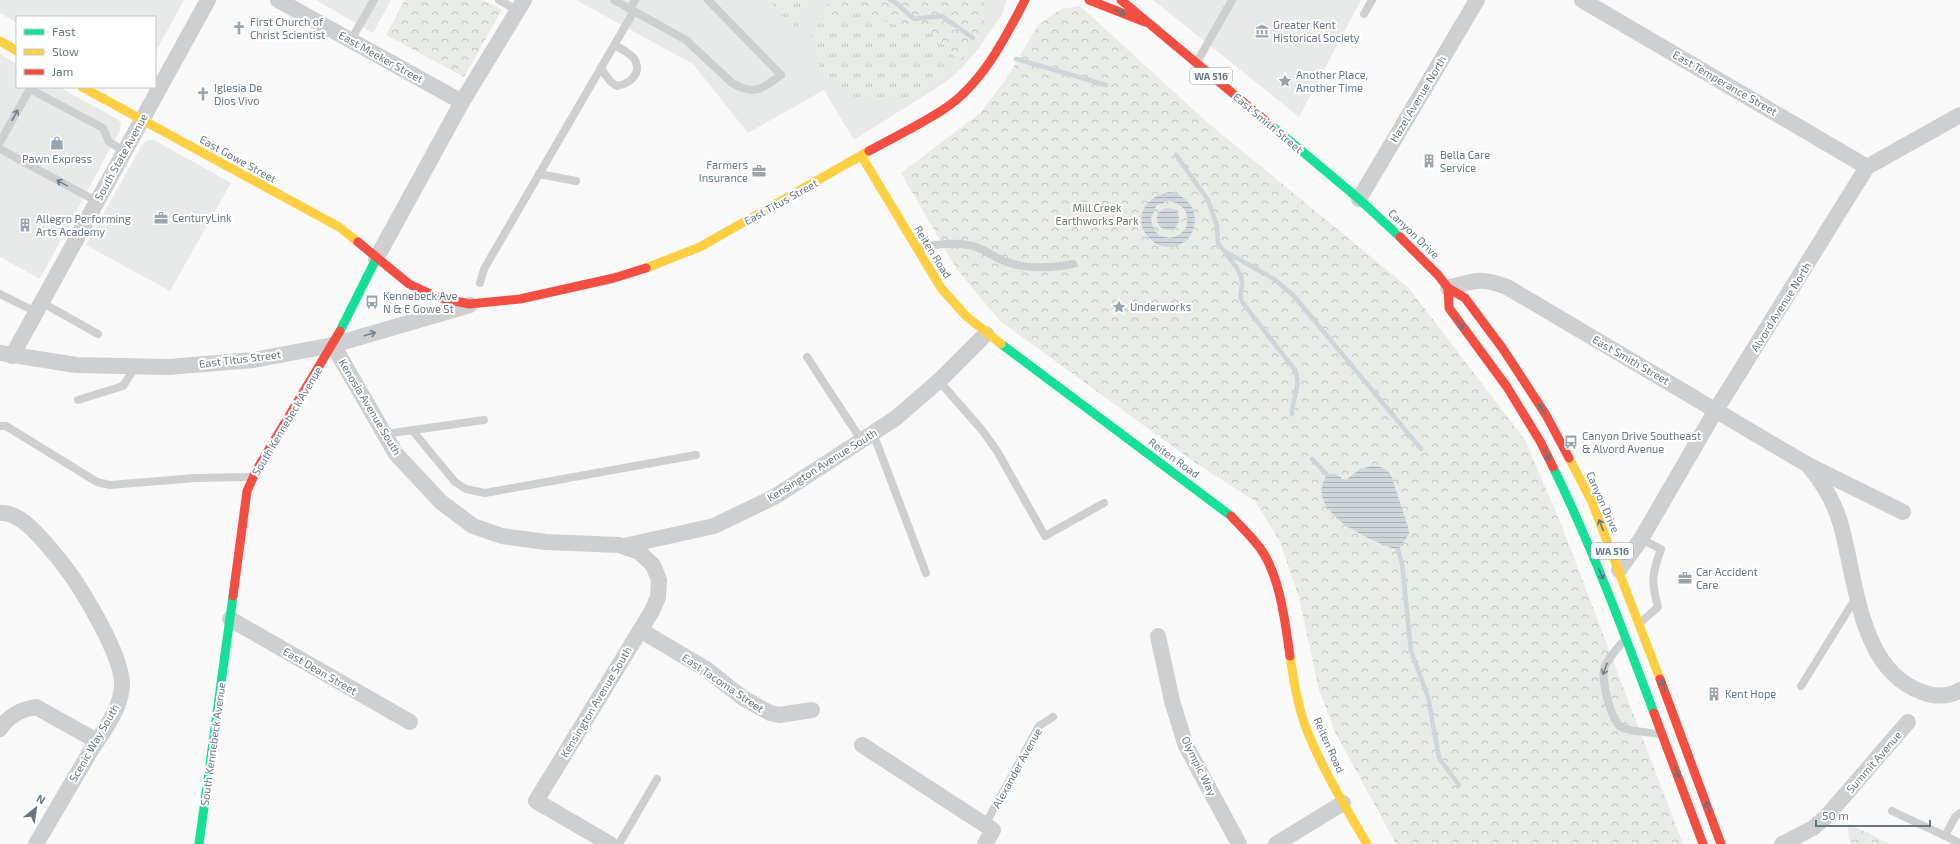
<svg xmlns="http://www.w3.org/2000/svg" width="1960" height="844" font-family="'Exo 2',sans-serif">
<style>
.built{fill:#e8e9e9}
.grass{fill:url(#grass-tufts)}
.forest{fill:url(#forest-crowns)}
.water{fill:url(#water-rules);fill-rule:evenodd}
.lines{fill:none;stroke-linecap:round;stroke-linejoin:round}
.stream{stroke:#ced6d9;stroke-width:4.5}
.lane{stroke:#cecfd0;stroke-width:8}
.street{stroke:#cecfd0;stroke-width:16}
.fast{stroke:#16e098;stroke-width:9}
.slow{stroke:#ffcf43;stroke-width:9}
.jam{stroke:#f24e42;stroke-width:9}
.oneway{stroke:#657683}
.oneway2{stroke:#707f8b}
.labels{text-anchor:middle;stroke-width:4;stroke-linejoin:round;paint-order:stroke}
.shield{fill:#fff;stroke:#939fa8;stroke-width:1}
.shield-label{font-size:10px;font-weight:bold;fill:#657683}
.poi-label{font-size:11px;fill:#657683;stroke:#fff;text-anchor:start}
.street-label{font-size:11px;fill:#657683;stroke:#fff}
.park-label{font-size:11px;fill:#687a64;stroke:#fff}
</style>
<defs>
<pattern id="grass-tufts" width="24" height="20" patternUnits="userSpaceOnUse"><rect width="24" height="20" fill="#e8ebe6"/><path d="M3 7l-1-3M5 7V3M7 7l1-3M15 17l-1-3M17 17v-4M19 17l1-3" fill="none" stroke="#c0c3c0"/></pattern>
<pattern id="forest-crowns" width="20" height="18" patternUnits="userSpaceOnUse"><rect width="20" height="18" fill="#e8ebe6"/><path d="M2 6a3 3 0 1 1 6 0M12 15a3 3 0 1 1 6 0" fill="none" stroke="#c0c3c0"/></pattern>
<pattern id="water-rules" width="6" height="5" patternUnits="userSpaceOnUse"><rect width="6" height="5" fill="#ced6d9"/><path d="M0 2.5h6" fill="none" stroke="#abb2b5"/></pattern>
</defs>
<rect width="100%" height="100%" fill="#f9f9f9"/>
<g class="built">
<polygon points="0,0 184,0 155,53 155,17 17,17 17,23 0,13"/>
<polygon points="316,0 391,0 373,33"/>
<polygon points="576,0 1007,0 1001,16 979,48 962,68 947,81 854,140 824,90 748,133 693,64"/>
<polygon points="1153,0 1361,0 1299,117"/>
<polygon points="0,54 17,64 17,87 59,87 117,119 121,123 120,130 40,279 0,257"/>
<polygon points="148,140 154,140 231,183 170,291 86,245 142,145"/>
</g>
<g class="grass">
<polygon points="768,0 812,0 798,26 793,27"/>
<polygon points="854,8 890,23 934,34 960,63 906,107 887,100 866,102 851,97 824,75 810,43 814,20 840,18"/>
</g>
<g class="forest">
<polygon points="405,0 483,0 502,10 464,77 386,35"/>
<polygon points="830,0 904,0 909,2 921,0 984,0 984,28 960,63 934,34 890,23 854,8 840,18 818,19"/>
<polygon points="1080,6 1208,123 1409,288 1525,440 1563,529 1683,844 1396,844 1335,732 1319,690 1299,597 1280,542 1255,501 1194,462 999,320 956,268 901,173 980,113 1007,78 1038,25 1061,9"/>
<polygon points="1847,823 1890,844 1850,844"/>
</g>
<g class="water">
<path d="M1170 192C1213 202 1194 258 1159 245 1154 243 1149 239 1145 233 1134 213 1149 195 1170 192ZM1168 201C1176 202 1182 205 1186 212 1196 238 1153 251 1151 218L1156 206Z"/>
<circle cx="1168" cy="219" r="11"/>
<path d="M1372 466C1380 466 1386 468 1391 475L1408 527 1409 534 1398 550C1372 542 1302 512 1327 475 1337 471 1338 477 1346 480L1360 469Z"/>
</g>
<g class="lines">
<g class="stream">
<polyline points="890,0 894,1 914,19 942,16 973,38"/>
<polyline points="1016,59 1106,85"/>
<polyline points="1176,155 1208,200 1217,226 1218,243 1224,251 1274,279 1294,296 1421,449"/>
<path d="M1226 254C1233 263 1243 273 1242 286 1241 292 1239 296 1242 302L1295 370C1302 386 1292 397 1292 414"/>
<polyline points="1312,459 1327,475"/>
<polyline points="1398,550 1402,563 1411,651 1428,697 1439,758 1459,785"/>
</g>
<g class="lane">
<polyline points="499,0 517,10"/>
<path d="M614 0 686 40 732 83C755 96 762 89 781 75L708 0"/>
<polyline points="630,9 635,0"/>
<polyline points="1364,14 1372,0"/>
<polyline points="351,40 374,0"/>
<polyline points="1197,62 1232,0"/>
<path d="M601 69 611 82 617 86C629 84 642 74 635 60 631 53 621 49 615 45"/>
<polyline points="30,89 103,128 109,142 124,151"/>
<polyline points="0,142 31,87"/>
<polyline points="0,149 96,201"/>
<polyline points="539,174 576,181"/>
<path d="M919 247C935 245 951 242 968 245 983 247 993 257 1007 262 1028 270 1051 268 1073 264"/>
<polyline points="480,283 484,269 634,11"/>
<polyline points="0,294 36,312"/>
<polyline points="41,302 98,334"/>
<polyline points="807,357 862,441"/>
<polyline points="939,381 982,430 997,451 1045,536 1104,503"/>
<polyline points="78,400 123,386 136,366"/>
<polyline points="0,426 6,426 97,482 110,485 195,478 250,477"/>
<polyline points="412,430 455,482 466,489 485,493 696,455"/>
<polyline points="873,433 926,573"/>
<polyline points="385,434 484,420"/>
<path d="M1641 539 1661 549C1652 573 1651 582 1658 607L1641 622"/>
<path d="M1625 639C1619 647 1609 657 1605 666 1600 678 1611 724 1623 728 1634 732 1648 732 1659 734"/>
<polyline points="1801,686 1857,596"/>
<polyline points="1892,811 1960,843"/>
<polyline points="985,825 1039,726 1053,717"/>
<polyline points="1945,836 1955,817 1960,813"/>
<polyline points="619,844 657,779"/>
</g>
<g class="street">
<polyline points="278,0 462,102"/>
<polyline points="1582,0 1867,167"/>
<polyline points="1359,199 1477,0"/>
<polyline points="376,259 462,102 524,0"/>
<path d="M1448 288C1475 280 1481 277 1507 287L1808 465 1903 512"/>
<polyline points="333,345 396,454 441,502 473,526 502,536 546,542 619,545 639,552 653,565 659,580 658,597 652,611 536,801 610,844"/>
<polyline points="0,353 76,365 168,367 254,360 333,345 470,305"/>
<polyline points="12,356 208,0"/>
<path d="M1811 469C1824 485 1833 500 1839 519 1857 576 1857 669 1922 692 1934 697 1949 697 1960 690"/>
<path d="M0 513C22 511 45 543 58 558 78 582 124 656 122 687 120 711 102 733 90 752 72 783 54 813 36 844"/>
<polyline points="624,546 714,526 776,496 896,418 943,377 986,334"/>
<polyline points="1619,570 1641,539 1716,410 1867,167 1960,115"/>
<polyline points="230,619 410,722"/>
<polyline points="640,630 706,669 743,698 770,713 779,715 812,710"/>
<polyline points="1158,636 1172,701 1186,746 1239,844"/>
<path d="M0 729C8 716 22 709 36 707L97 741"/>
<polyline points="862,745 993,830 985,844"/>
<polyline points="1276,844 1343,803"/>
<polyline points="1782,844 1813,828 1826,817 1908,722"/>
</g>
<g class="fast">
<polyline points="1272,126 1359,199 1400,237"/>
<polyline points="340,331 376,259"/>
<polyline points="1001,344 1231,516"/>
<path d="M1553 467C1592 547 1623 630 1654 713"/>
<polyline points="199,844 233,596"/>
</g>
<g class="slow">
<polyline points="0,41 17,51"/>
<polyline points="82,87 339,227 358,242"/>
<polyline points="862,157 941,288 966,316 1001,344"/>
<polyline points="646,268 700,247 869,151"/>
<polyline points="1569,458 1592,502 1660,679"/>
<path d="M1290 656C1294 682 1298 709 1308 733 1324 772 1346 808 1367 844"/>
</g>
<g class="jam">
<polyline points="1089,0 1145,22"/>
<polyline points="1121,0 1272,126"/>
<path d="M869 151C894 137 920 125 944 109 982 84 1004 40 1025 0"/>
<polyline points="1400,237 1438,275 1448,288 1465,298 1503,349 1546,415 1569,458"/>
<polyline points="358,242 409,284 437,297 469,304 520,299 614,278 646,268"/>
<polyline points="1448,288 1449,308 1507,387 1540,441 1553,467"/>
<path d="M1231 516C1240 526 1251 536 1260 548 1280 575 1285 622 1290 656"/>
<polyline points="233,596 247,491 256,471 340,331"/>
<polyline points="1660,679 1721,844"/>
<polyline points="1654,713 1703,844"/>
</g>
</g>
<defs><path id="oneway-shaft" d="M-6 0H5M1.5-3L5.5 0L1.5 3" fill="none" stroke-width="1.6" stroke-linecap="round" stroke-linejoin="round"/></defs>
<g class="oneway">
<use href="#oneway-shaft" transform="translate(1120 12) rotate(21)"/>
<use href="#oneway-shaft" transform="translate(1460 324) rotate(54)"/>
<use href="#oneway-shaft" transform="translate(1542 409) rotate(-123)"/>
<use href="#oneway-shaft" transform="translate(1547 455) rotate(64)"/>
<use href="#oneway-shaft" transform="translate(1601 525) rotate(-112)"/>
<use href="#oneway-shaft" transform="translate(1601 574) rotate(67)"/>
<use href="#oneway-shaft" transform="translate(1663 685) rotate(-111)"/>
<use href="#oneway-shaft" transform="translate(1677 772) rotate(70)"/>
<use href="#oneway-shaft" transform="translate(1708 807) rotate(-110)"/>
</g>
<g class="oneway2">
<use href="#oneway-shaft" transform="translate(15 115) rotate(-61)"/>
<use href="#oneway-shaft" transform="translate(62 183) rotate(-151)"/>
<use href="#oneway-shaft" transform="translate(370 334) rotate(-17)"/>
<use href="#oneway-shaft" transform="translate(1605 669) rotate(110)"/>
</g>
<defs>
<g id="church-bare" transform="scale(1.08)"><path d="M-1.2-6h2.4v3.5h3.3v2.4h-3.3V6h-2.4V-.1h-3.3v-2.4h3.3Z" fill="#99a4ac" stroke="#fff" stroke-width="2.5" paint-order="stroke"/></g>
<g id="museum-bare" transform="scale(1.08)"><path d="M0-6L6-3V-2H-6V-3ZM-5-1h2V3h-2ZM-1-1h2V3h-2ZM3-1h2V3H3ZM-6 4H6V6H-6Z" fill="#99a4ac" stroke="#fff" stroke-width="2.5" paint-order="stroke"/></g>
<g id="sight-bare" transform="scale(1.08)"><path d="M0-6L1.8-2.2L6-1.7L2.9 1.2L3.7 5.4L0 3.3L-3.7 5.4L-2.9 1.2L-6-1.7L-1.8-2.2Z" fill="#99a4ac" stroke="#fff" stroke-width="2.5" paint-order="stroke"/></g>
<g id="shop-bare" transform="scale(1.08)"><path d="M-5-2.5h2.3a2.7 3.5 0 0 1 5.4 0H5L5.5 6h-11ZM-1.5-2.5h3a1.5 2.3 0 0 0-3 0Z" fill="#99a4ac" stroke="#fff" stroke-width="2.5" paint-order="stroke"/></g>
<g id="building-bare" transform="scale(1.08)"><path d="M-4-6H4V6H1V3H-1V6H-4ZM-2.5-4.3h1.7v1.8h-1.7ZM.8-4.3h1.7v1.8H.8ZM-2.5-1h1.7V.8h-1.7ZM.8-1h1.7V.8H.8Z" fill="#99a4ac" stroke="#fff" stroke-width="2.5" paint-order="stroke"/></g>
<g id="office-bare" transform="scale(1.08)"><path d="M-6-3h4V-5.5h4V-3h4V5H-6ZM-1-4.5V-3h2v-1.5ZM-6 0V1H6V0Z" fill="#99a4ac" stroke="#fff" stroke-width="2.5" paint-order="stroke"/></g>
<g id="bus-bare" transform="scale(1.08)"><path d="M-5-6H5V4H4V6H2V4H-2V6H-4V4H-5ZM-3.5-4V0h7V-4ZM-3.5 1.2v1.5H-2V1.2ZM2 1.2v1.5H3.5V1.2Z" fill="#99a4ac" stroke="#fff" stroke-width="2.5" paint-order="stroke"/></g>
</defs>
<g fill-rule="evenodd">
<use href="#church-bare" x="239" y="28"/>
<use href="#museum-bare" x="1262" y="31"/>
<use href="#sight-bare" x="1285" y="81"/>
<use href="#church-bare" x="203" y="94"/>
<use href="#shop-bare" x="57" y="143"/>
<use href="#building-bare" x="1429" y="161"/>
<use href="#office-bare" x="759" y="171"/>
<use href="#office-bare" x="161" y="218"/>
<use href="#building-bare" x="25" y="225"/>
<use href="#bus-bare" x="372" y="302"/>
<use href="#sight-bare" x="1119" y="307"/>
<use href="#bus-bare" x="1571" y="442"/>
<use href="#office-bare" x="1685" y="578"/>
<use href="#building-bare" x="1714" y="694"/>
</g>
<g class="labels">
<g class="shield">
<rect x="1190" y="68" width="42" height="16" rx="3"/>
<rect x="1591" y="543" width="42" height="16" rx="3"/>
</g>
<g class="shield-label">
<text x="1211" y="80">WA 516</text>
<text x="1612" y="555">WA 516</text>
</g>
<g class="poi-label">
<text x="250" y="26">First Church of<tspan x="250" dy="13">Christ Scientist</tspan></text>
<text x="1273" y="29">Greater Kent<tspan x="1273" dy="13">Historical Society</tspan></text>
<text x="1296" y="79">Another Place,<tspan x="1296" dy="13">Another Time</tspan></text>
<text x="214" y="92">Iglesia De<tspan x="214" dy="13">Dios Vivo</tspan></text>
<text x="1440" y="159">Bella Care<tspan x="1440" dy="13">Service</tspan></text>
<text x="57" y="163" text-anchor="middle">Pawn Express</text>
<text x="748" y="169" text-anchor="end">Farmers<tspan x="748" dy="13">Insurance</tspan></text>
<text x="172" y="222">CenturyLink</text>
<text x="36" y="223">Allegro Performing<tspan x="36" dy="13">Arts Academy</tspan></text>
<text x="383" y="300">Kennebeck Ave<tspan x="383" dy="13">N &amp; E Gowe St</tspan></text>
<text x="1130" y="311">Underworks</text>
<text x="1582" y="440">Canyon Drive Southeast<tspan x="1582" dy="13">&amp; Alvord Avenue</tspan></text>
<text x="1696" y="576">Car Accident<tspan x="1696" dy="13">Care</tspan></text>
<text x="1725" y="698">Kent Hope</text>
</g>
<g class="street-label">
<text transform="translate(381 57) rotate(29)" y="4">East Meeker Street</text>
<text transform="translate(1725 83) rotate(30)" y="4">East Temperance Street</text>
<text transform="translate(1418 99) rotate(-59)" y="4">Hazel Avenue North</text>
<text transform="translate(1268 123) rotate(40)" y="4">East Smith Street</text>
<text transform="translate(121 157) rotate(-61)" y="4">South State Avenue</text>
<text transform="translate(238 159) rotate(29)" y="4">East Gowe Street</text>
<text transform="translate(781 202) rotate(-29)" y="4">East Titus Street</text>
<text transform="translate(1414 234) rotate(44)" y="4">Canyon Drive</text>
<text transform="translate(933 252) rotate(58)" y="4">Reiten Road</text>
<text transform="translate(1781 307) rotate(-58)" y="4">Alvord Avenue North</text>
<text transform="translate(240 359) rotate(-7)" y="4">East Titus Street</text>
<text transform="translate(1631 360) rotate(30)" y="4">East Smith Street</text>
<text transform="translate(370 407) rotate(59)" y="4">Kenosia Avenue South</text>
<text transform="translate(287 421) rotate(-59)" y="4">South Kennebeck Avenue</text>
<text transform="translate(1174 458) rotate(36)" y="4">Reiten Road</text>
<text transform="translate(822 465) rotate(-32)" y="4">Kensington Avenue South</text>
<text transform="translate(1603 502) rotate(66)" y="4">Canyon Drive</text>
<text transform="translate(320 671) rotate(30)" y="4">East Dean Street</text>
<text transform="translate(723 683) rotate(34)" y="4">East Tacoma Street</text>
<text transform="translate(596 702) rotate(-59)" y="4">Kensington Avenue South</text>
<text transform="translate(94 743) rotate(-60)" y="4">Scenic Way South</text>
<text transform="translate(213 744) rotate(-82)" y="4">South Kennebeck Avenue</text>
<text transform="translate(1329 745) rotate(66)" y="4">Reiten Road</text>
<text transform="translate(1874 762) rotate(-49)" y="4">Summit Avenue</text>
<text transform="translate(1199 766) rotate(64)" y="4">Olympic Way</text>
<text transform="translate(1017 768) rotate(-61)" y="4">Alexander Avenue</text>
</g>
<g class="park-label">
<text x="1097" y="212">Mill Creek<tspan x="1097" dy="13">Earthworks Park</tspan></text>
</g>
</g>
<rect x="16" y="16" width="140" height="72" fill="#ffffff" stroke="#c1c8cd"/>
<rect x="24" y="29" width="20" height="6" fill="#16e098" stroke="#c1c8cd"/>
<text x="52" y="36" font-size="12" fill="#657683">Fast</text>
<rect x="24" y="49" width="20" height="6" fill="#ffcf43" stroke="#c1c8cd"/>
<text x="52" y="56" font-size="12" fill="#657683">Slow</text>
<rect x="24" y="69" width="20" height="6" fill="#f24e42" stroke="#c1c8cd"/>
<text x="52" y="76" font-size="12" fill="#657683">Jam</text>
<g transform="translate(36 808) rotate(30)" stroke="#ffffff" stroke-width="3" paint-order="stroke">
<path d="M0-3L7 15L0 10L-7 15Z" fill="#657683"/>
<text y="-6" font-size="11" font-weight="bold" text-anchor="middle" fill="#657683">N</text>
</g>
<path d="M1816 820v6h114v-6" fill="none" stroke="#657683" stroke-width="2"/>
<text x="1822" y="820" font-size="12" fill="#657683" stroke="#ffffff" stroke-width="3" paint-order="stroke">50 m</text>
</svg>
